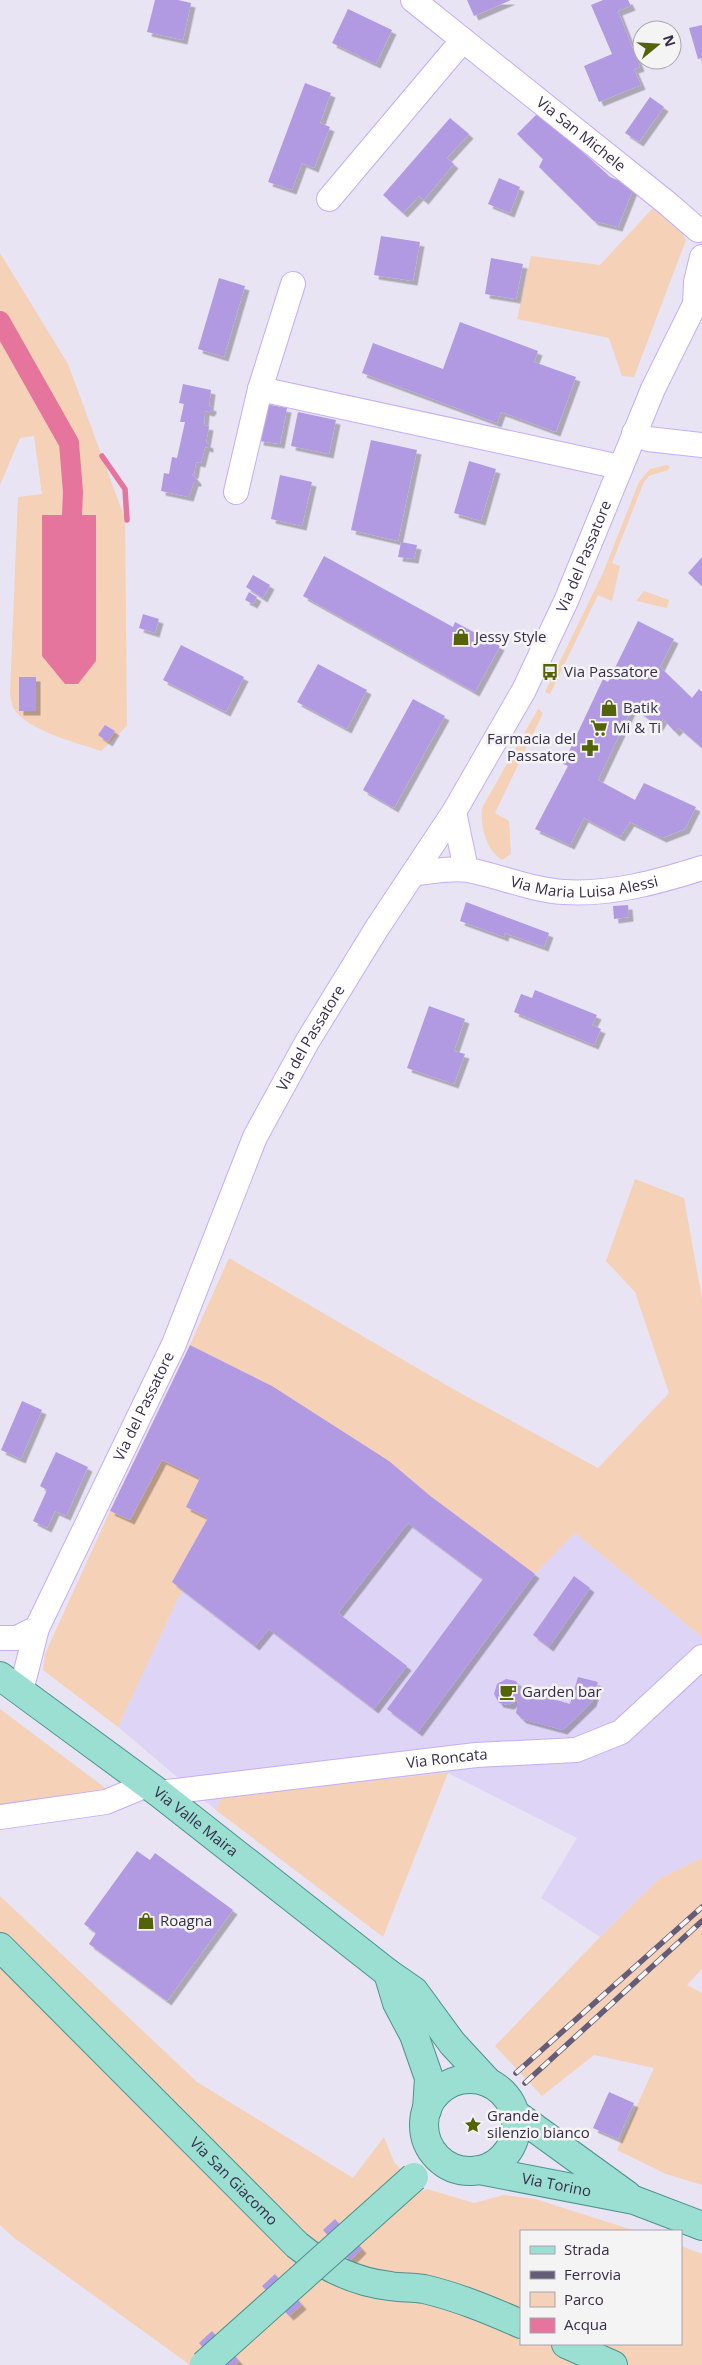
<svg xmlns="http://www.w3.org/2000/svg" width="702" height="2365" font-family="'Open Sans',sans-serif">
<style>
.built{fill:#ded4f5}
.green{fill:#f4d1b7}
.water{fill:#e5759d}
.lines{fill:none;stroke-linecap:round;stroke-linejoin:round}
.stream{stroke:#e5759d;stroke-width:5.5}
.canal{stroke:#e5759d;stroke-width:20}
.building{fill:#b29ae3;filter:url(#shadow)}
.minor-casing{stroke:#c5adf7;stroke-width:26}
.major-casing{stroke:#4c928f;stroke-width:30}
.minor{stroke:#fff;stroke-width:24}
.major{stroke:#9adfd1;stroke-width:28}
.rail-casing{stroke:#655c77;stroke-width:5.5}
.rail{stroke:#f4f4f4;stroke-width:4;stroke-dasharray:11;stroke-linecap:butt}
.major-bridge-casing{stroke:#4c928f;stroke-width:30;stroke-linecap:butt}
.major-bridge{stroke:#9adfd1;stroke-width:28}
.labels{text-anchor:middle;stroke-width:5;stroke-linejoin:round;paint-order:stroke}
.street-label{font-size:15px;fill:#372d4b;stroke:#f4f4f4}
.poi-label{font-size:15px;fill:#372d4b;stroke:#f4f4f4;text-anchor:start}
</style>
<defs>
<filter id="shadow"><feDropShadow dx="4.5" dy="4.5" stdDeviation="0" flood-color="#0004"/></filter>
</defs>
<rect width="100%" height="100%" fill="#e9e4f4"/>
<polygon class="built" points="272,1386 389,1461 429,1495 535,1574 575,1533 702,1637 702,1858 659,1879 600,1937 541,1898 577,1838 448,1773 222,1795 216,1810 118,1727 182,1590 172,1582"/>
<g class="green">
<polygon points="653,208 681,231 686,240 634,377 622,376 609,338 517,319 531,256 600,265"/>
<path d="M0 253 68 364 125 519 127 726 101 751C78 743 28 731 14 709 12 706 11 699 10 694L18 497 42 494 34 436 20 438 0 485Z"/>
<polygon points="667,465 670,467 668,470 649,476 644,482 612,563 620,566 612,601 598,595 550,694 545,692 603,573 639,482 650,469"/>
<polygon points="644,591 669,600 667,608 636,601"/>
<path d="M538 709 543 713 495 813 509 821 511 854 502 860C486 850 480 825 482 808Z"/>
<polygon points="635,1179 684,1198 702,1299 702,1637 575,1533 535,1574 429,1495 389,1461 272,1386 190,1345 229,1258 453,1389 598,1468 669,1393 635,1292 606,1261"/>
<polygon points="162,1460 200,1478 186,1507 208,1518 172,1582 182,1590 118,1727 43,1670 45,1654 110,1511 130,1520"/>
<polygon points="0,1709 108,1790 0,1807"/>
<polygon points="448,1773 383,1937 216,1810 222,1795"/>
<polygon points="702,1858 702,1969 687,1985 702,1993 702,2185 666,2174 617,2150 654,2068 594,2055 542,2096 495,2046 600,1937 659,1879"/>
<polygon points="0,1896 197,2082 353,2178 384,2137 394,2162 421,2191 427,2189 474,2203 504,2195 535,2199 636,2231 521,2231 521,2344 681,2344 681,2246 702,2254 702,2365 190,2365 13,2237 0,2225"/>
</g>
<polygon class="water" points="42,515 96,515 96,661 78,684 65,684 42,656"/>
<g class="lines">
<polyline class="stream" points="102,456 125,489 127,520"/>
<polyline class="canal" points="0,321 69,443 73,492 72,515"/>
</g>
<g class="building">
<polygon points="155,0 178,0 191,3 183,40 147,32"/>
<polygon points="467,0 511,0 474,16"/>
<polygon points="603,0 628,0 631,6 618,11 640,67 634,69 641,85 599,102 584,66 612,54 591,5"/>
<polygon points="348,9 392,30 376,64 332,43"/>
<polygon points="702,25 702,58 698,59 689,28"/>
<polygon points="305,83 331,93 320,123 330,127 314,168 302,163 292,190 268,182"/>
<polygon points="650,97 664,107 639,142 625,133"/>
<polygon points="539,112 610,177 634,187 618,227 594,221 539,167 543,159 517,134"/>
<polygon points="450,118 469,134 447,158 454,164 424,200 419,196 403,213 383,195"/>
<polygon points="499,178 520,187 510,213 488,204"/>
<polygon points="381,236 420,242 413,281 374,275"/>
<polygon points="491,258 523,264 516,299 485,294"/>
<polygon points="219,278 245,286 224,357 198,349"/>
<polygon points="460,322 538,351 534,362 576,377 556,432 501,412 497,423 362,373 373,343 443,369"/>
<polygon points="183,384 211,390 209,406 212,407 212,409 210,412 205,411 204,425 209,426 206,443 209,444 209,448 205,447 201,463 196,462 194,474 192,474 197,480 197,482 194,482 189,497 161,491 164,473 169,474 172,457 177,458 185,422 180,422 184,404 179,403"/>
<polygon points="265,404 287,408 280,444 259,441"/>
<polygon points="298,412 336,420 329,454 291,446"/>
<polygon points="371,440 417,450 398,541 351,530"/>
<polygon points="469,461 496,469 481,521 454,513"/>
<polygon points="280,475 312,482 302,526 271,519"/>
<polygon points="401,542 417,545 414,559 398,557"/>
<polygon points="324,556 453,627 455,622 500,646 475,692 303,596"/>
<polygon points="702,557 702,586 688,573"/>
<polygon points="253,575 270,585 263,598 246,587"/>
<polygon points="249,592 257,597 253,604 245,600"/>
<polygon points="143,614 159,619 155,633 139,628"/>
<polygon points="638,621 674,639 660,667 692,698 699,689 702,692 702,748 679,728 675,732 663,719 658,727 633,706 598,780 635,800 644,783 696,807 685,829 662,838 630,822 620,837 584,818 570,845 535,829 568,766 563,764 603,679 608,682"/>
<polygon points="181,645 244,677 226,712 163,680"/>
<polygon points="318,664 367,690 347,729 297,702"/>
<rect x="19" y="677" width="17" height="34"/>
<polygon points="413,699 445,716 394,808 363,790"/>
<polygon points="105,725 115,731 108,742 98,735"/>
<polygon points="466,902 549,933 544,947 505,933 504,937 460,921"/>
<polygon points="628,905 629,917 614,919 613,906"/>
<polygon points="535,990 597,1015 592,1025 601,1029 594,1045 514,1012 521,994 532,998"/>
<polygon points="429,1006 465,1019 454,1051 465,1054 454,1084 407,1068"/>
<polygon points="190,1345 272,1386 389,1461 429,1495 535,1574 418,1732 387,1709 483,1579 408,1523 338,1613 407,1666 374,1709 269,1629 255,1646 172,1582 208,1518 186,1507 200,1478 162,1460 130,1520 110,1511"/>
<polygon points="22,1401 42,1410 21,1459 1,1450"/>
<polygon points="56,1452 88,1467 66,1516 55,1511 47,1528 33,1521 47,1490 40,1486"/>
<polygon points="574,1576 590,1588 549,1647 533,1635"/>
<polygon points="578,1677 598,1682 592,1702 563,1730 522,1719 516,1713 518,1700 509,1705 499,1703 494,1694 497,1684 506,1679 516,1681 521,1690 570,1704"/>
<polygon points="137,1851 150,1860 155,1853 233,1910 167,2001 89,1944 96,1933 84,1924"/>
<polygon points="609,2092 634,2103 618,2139 593,2128"/>
<polygon points="335,2219 362,2249 350,2261 323,2230"/>
<polygon points="275,2274 302,2305 289,2316 262,2286"/>
<polygon points="212,2331 239,2361 234,2365 218,2365 199,2343"/>
</g>
<g class="lines">
<g class="minor-casing">
<g id="minor">
<path id="s1" d="M413 0 667 203 698 230"/>
<polyline points="329,199 463,40"/>
<polyline points="260,389 620,467"/>
<polyline points="634,433 648,439 702,445"/>
<polyline points="236,492 260,389 293,284"/>
<polyline points="454,812 466,869"/>
<path id="s2" d="M415 873C431 872 452 867 468 870 500 876 531 890 564 892 611 895 658 882 702 868"/>
<polyline points="0,1638 17,1638 37,1628"/>
<path id="s3" d="M21 1691 37 1628 174 1344 255 1137 307 1042 377 928 454 812 524 690 566 601 653 389 695 304 696 282 702 257"/>
<path id="s4" d="M159 1793 476 1755 576 1750 621 1732 702 1657"/>
<polyline points="0,1817 106,1802 147,1785"/>
</g>
</g>
<g class="major-casing">
<g id="major">
<path id="s5" d="M0 1676 159 1793 388 1973 414 1991 452 2043 489 2083"/>
<path id="s6" d="M0 1947 297 2245C324 2267 354 2282 390 2286 401 2288 413 2287 424 2289 458 2297 489 2310 521 2324"/>
<polyline points="388,1973 397,2003 414,2035 429,2078 427,2110"/>
<circle cx="470" cy="2125" r="46"/>
<polyline points="514,2113 627,2195"/>
<path id="s7" d="M479 2170 634 2200 702 2226"/>
<polyline points="566,2344 613,2365"/>
</g>
</g>
<use href="#minor" class="minor"/>
<use href="#major" class="major"/>
<g class="rail-casing">
<g id="rail">
<polyline points="516,2073 702,1907"/>
<polyline points="525,2083 702,1921"/>
<polyline points="195,2365 408,2175"/>
<polyline points="215,2365 417,2184"/>
</g>
</g>
<use href="#rail" class="rail"/>
<g class="major-bridge-casing">
<polyline id="major-bridge" points="204,2365 414,2177"/>
</g>
<use href="#major-bridge" class="major-bridge"/>
</g>
<defs>
<g id="shop-bare" transform="scale(1.35)"><path d="M-5-2.5h2.3a2.7 3.5 0 0 1 5.4 0H5L5.5 6h-11ZM-1.5-2.5h3a1.5 2.3 0 0 0-3 0Z" fill="#556307" stroke="#f4f4f4" stroke-width="2.5" paint-order="stroke"/></g>
<g id="bus-bare" transform="scale(1.35)"><path d="M-5-6H5V4H4V6H2V4H-2V6H-4V4H-5ZM-3.5-4V0h7V-4ZM-3.5 1.2v1.5H-2V1.2ZM2 1.2v1.5H3.5V1.2Z" fill="#556307" stroke="#f4f4f4" stroke-width="2.5" paint-order="stroke"/></g>
<g id="supermarket-bare" transform="scale(1.35)"><path d="M-6-5.5h2.5l.6 2H6L4.5 2H-2.5L-4.4-4H-6ZM-1.5 3.2a1.3 1.3 0 1 0 .1 0ZM3 3.2a1.3 1.3 0 1 0 .1 0Z" fill="#556307" stroke="#f4f4f4" stroke-width="2.5" paint-order="stroke"/></g>
<g id="pharmacy-bare" transform="scale(1.35)"><path d="M-2-6h4v4h4v4h-4v4h-4v-4h-4v-4h4Z" fill="#556307" stroke="#f4f4f4" stroke-width="2.5" paint-order="stroke"/></g>
<g id="cafe-bare" transform="scale(1.35)"><path d="M-5.5-4.5H6V0H3Q3 3.5 0 3.5H-2.5Q-5.5 3.5-5.5 0ZM3-3.2v2h1.7v-2ZM-6 4.5H4V6H-6Z" fill="#556307" stroke="#f4f4f4" stroke-width="2.5" paint-order="stroke"/></g>
<g id="sight-bare" transform="scale(1.35)"><path d="M0-6L1.8-2.2L6-1.7L2.9 1.2L3.7 5.4L0 3.3L-3.7 5.4L-2.9 1.2L-6-1.7L-1.8-2.2Z" fill="#556307" stroke="#f4f4f4" stroke-width="2.5" paint-order="stroke"/></g>
</defs>
<g fill-rule="evenodd">
<use href="#shop-bare" x="461" y="637"/>
<use href="#bus-bare" x="550" y="672"/>
<use href="#shop-bare" x="609" y="708"/>
<use href="#supermarket-bare" x="599" y="728"/>
<use href="#pharmacy-bare" x="590" y="748"/>
<use href="#cafe-bare" x="508" y="1692"/>
<use href="#shop-bare" x="146" y="1921"/>
<use href="#sight-bare" x="473" y="2125"/>
</g>
<g class="labels">
<g class="street-label">
<text dy="5" stroke="none"><textPath href="#s1" startOffset="215">Via San Michele</textPath></text>
<text dy="5" stroke="none"><textPath href="#s3" startOffset="1271">Via del Passatore</textPath></text>
<text dy="5" stroke="none"><textPath href="#s2" startOffset="172">Via Maria Luisa Alessi</textPath></text>
<text dy="5" stroke="none"><textPath href="#s3" startOffset="716">Via del Passatore</textPath></text>
<text dy="5" stroke="none"><textPath href="#s3" startOffset="311">Via del Passatore</textPath></text>
<text dy="5" stroke="none"><textPath href="#s4" startOffset="290">Via Roncata</textPath></text>
<text dy="5" stroke="none"><textPath href="#s5" startOffset="244">Via Valle Maira</textPath></text>
<text dy="5" stroke="none"><textPath href="#s6" startOffset="331">Via San Giacomo</textPath></text>
<text dy="5" stroke="none"><textPath href="#s7" startOffset="79">Via Torino</textPath></text>
</g>
<g class="poi-label">
<text x="475" y="642">Jessy Style</text>
<text x="564" y="677">Via Passatore</text>
<text x="623" y="713">Batik</text>
<text x="613" y="733">Mi &amp; Ti</text>
<text x="576" y="744" text-anchor="end">Farmacia del<tspan x="576" dy="17">Passatore</tspan></text>
<text x="522" y="1697">Garden bar</text>
<text x="160" y="1926">Roagna</text>
<text x="487" y="2121">Grande<tspan x="487" dy="17">silenzio bianco</tspan></text>
</g>
</g>
<rect x="520" y="2230" width="162" height="115" fill="#f4f4f4" stroke="#a8a4b0"/>
<rect x="530" y="2246" width="25" height="8" fill="#9adfd1" stroke="#a8a4b0"/>
<text x="564" y="2255" font-size="15" fill="#372d4b">Strada</text>
<rect x="530" y="2271" width="25" height="8" fill="#655c77" stroke="#a8a4b0"/>
<text x="564" y="2280" font-size="15" fill="#372d4b">Ferrovia</text>
<rect x="530" y="2292" width="25" height="15" fill="#f4d1b7" stroke="#a8a4b0"/>
<text x="564" y="2305" font-size="15" fill="#372d4b">Parco</text>
<rect x="530" y="2318" width="25" height="15" fill="#e5759d" stroke="#a8a4b0"/>
<text x="564" y="2330" font-size="15" fill="#372d4b">Acqua</text>
<g transform="translate(657 45) rotate(72)"><circle r="24" fill="#f4f4f4" stroke="#a8a4b0"/>
<path d="M0-4L9 19L0 12L-9 19Z" fill="#556307"/>
<text y="-8" font-size="14" font-weight="bold" text-anchor="middle" fill="#372d4b">N</text>
</g>
</svg>
